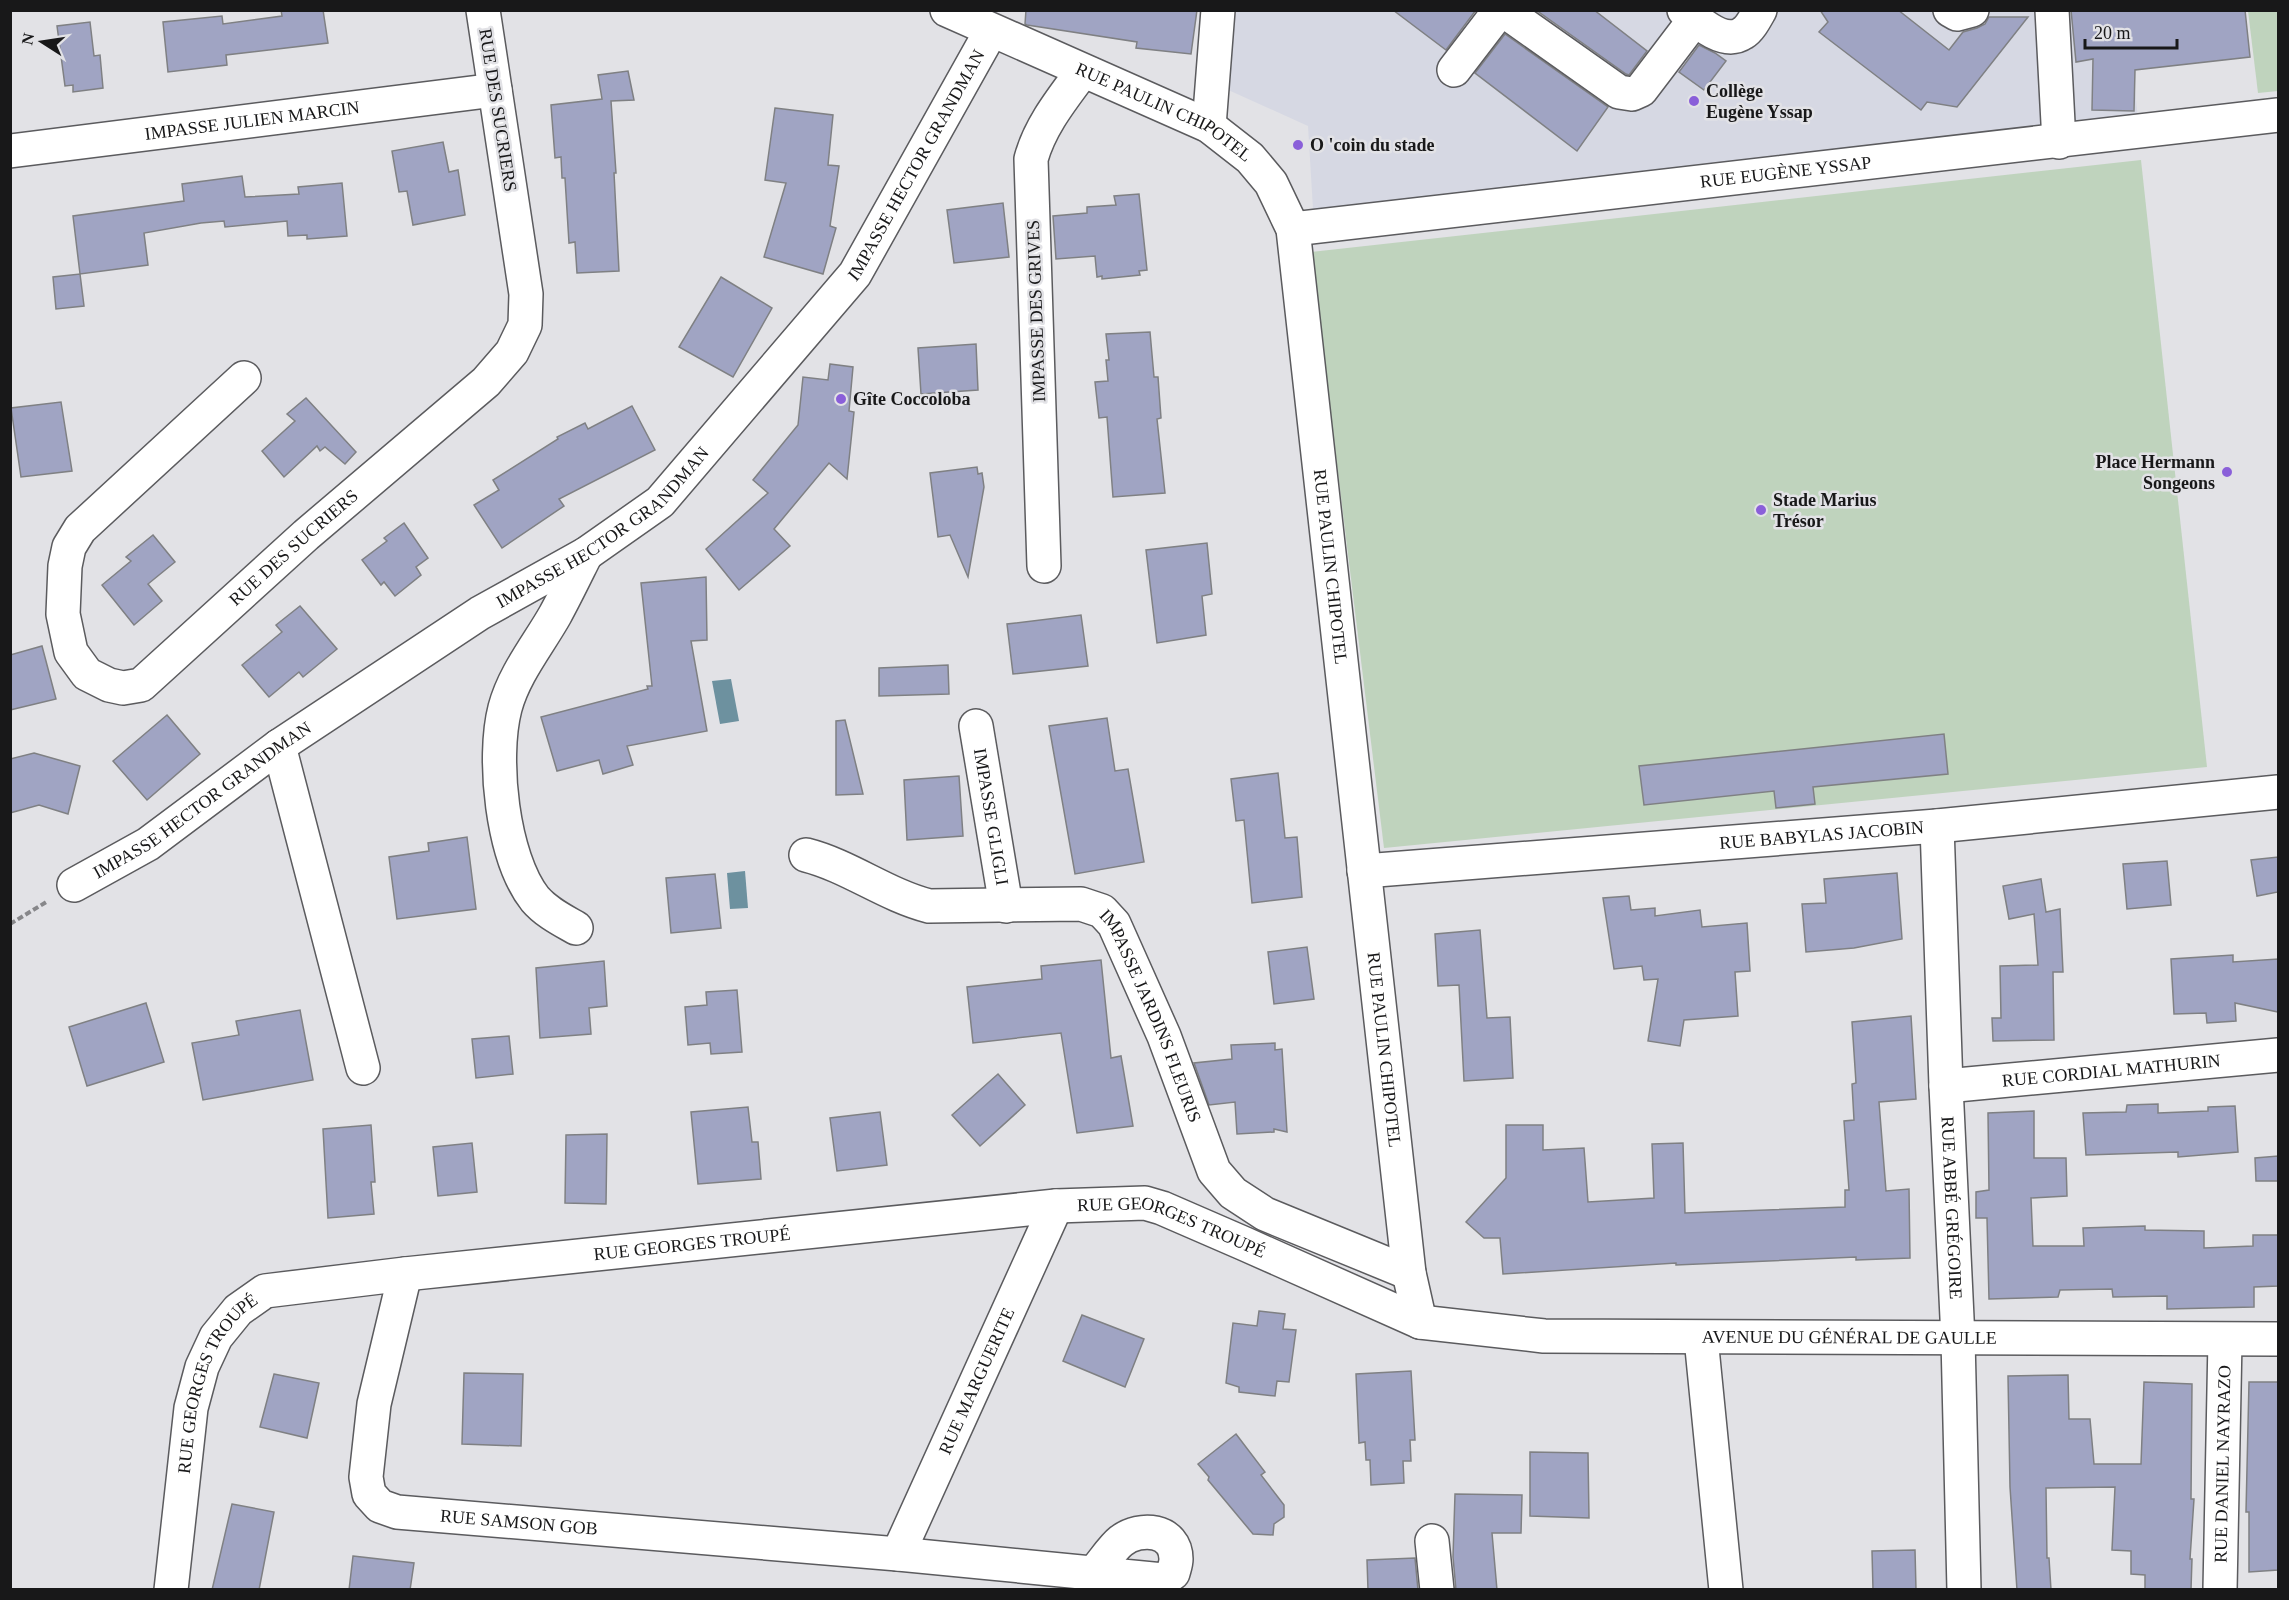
<svg xmlns="http://www.w3.org/2000/svg" width="2289" height="1600" font-family="Georgia,serif">
<style>
.built{fill:#d6d8e3}
.green{fill:#bfd3bd}
.water{fill:#6d919f}
.building{fill:#a0a4c3;stroke:#7f8083;stroke-width:1.5}
.lines{fill:none;stroke-linecap:round;stroke-linejoin:round}
.minor-casing{stroke:#5b5b5e;stroke-width:36}
.path{stroke:#87878a;stroke-width:4;stroke-dasharray:6 3;stroke-linecap:butt}
.minor{stroke:#fff;stroke-width:33}
.poi-dot{fill:#8a5fd9;stroke:#e2e2e6;stroke-width:2}
.labels{text-anchor:middle;stroke-width:5;stroke-linejoin:round;paint-order:stroke}
.poi-label{font-size:18px;font-weight:bold;fill:#181819;stroke:#e2e2e6;text-anchor:start}
.street-label{font-size:18px;fill:#181819;stroke:#e2e2e6}
</style>
<rect width="100%" height="100%" fill="#e2e2e6"/>
<polygon class="built" points="2126,10 2138,118 1313,209 1308,126 1215,84 1223,11"/>
<g class="green">
<polygon points="2248,11 2278,11 2278,91 2258,93"/>
<polygon points="2141,160 2207,767 1384,848 1311,252"/>
</g>
<g class="water">
<polygon points="731,679 739,721 720,724 712,681"/>
<polygon points="745,871 748,908 730,909 727,873"/>
</g>
<g class="building">
<polygon points="281,10 323,10 328,43 226,55 227,65 168,72 163,22 222,16 223,24 282,16"/>
<polygon points="1026,10 1197,10 1191,54 1136,48 1137,42 1027,25 1025,24"/>
<polygon points="1393,10 1476,10 1446,50"/>
<polygon points="1536,10 1594,10 1647,51 1629,75 1626,74"/>
<polygon points="1820,10 1898,10 1949,50 1963,32 1977,28 1985,24 1989,17 2028,17 1957,107 1927,102 1921,110 1819,32 1828,22"/>
<polygon points="2071,10 2245,10 2250,57 2135,70 2134,111 2092,110 2093,59 2076,62"/>
<polygon points="90,22 94,56 100,55 103,88 73,92 73,85 65,86 57,26"/>
<polygon points="1505,34 1608,107 1577,151 1475,73"/>
<polygon points="1699,45 1715,53 1726,61 1704,90 1679,72"/>
<polygon points="628,71 634,100 611,101 616,173 614,173 619,271 577,273 575,242 569,243 565,178 562,178 561,157 555,158 551,105 602,99 598,75"/>
<polygon points="775,108 833,115 828,165 839,166 830,226 836,228 823,274 764,257 786,183 765,180"/>
<polygon points="443,142 449,172 458,170 465,215 413,225 407,191 399,192 392,151"/>
<polygon points="242,176 245,197 299,194 298,187 342,183 347,236 307,239 307,235 288,236 287,221 225,227 224,221 201,223 144,233 148,265 80,274 73,216 184,201 182,184"/>
<polygon points="1139,194 1147,270 1139,271 1140,275 1102,279 1102,276 1097,277 1095,256 1056,259 1053,216 1087,213 1087,207 1116,205 1114,196"/>
<polygon points="1003,203 1009,257 954,263 947,210"/>
<polygon points="80,274 84,306 56,309 53,277"/>
<polygon points="721,277 772,308 733,377 679,347"/>
<polygon points="1150,332 1154,377 1158,377 1161,418 1157,419 1165,493 1113,497 1107,417 1099,418 1095,382 1108,381 1106,360 1109,360 1106,334"/>
<polygon points="976,344 978,390 921,394 918,348"/>
<polygon points="830,364 853,367 849,411 854,412 847,479 829,463 774,529 790,546 739,590 706,549 768,493 753,480 798,425 803,377 828,380"/>
<polygon points="306,398 356,452 345,464 325,447 320,451 317,446 284,477 262,451 295,421 287,414"/>
<polygon points="61,402 72,471 21,477 11,408"/>
<polygon points="632,406 655,450 559,499 564,506 502,548 474,505 499,490 493,480 558,439 557,437 585,423 588,429"/>
<polygon points="977,467 978,474 982,473 984,487 968,577 950,535 938,537 930,473"/>
<polygon points="404,523 428,558 416,567 421,575 395,596 384,582 381,585 362,560 387,541 384,538"/>
<polygon points="153,535 175,562 148,584 162,601 134,625 102,585 131,561 126,557"/>
<polygon points="1207,543 1212,594 1202,596 1206,635 1157,643 1146,550"/>
<polygon points="706,577 707,640 691,641 707,731 627,746 633,765 603,774 599,760 557,771 541,717 648,689 647,686 652,686 641,583"/>
<polygon points="300,606 337,649 303,677 299,672 269,697 242,665 282,632 276,625"/>
<polygon points="1081,615 1088,666 1013,674 1007,624"/>
<polygon points="42,646 56,699 10,710 10,655"/>
<polygon points="948,665 949,694 879,696 879,668"/>
<polygon points="167,715 200,754 147,800 113,761"/>
<polygon points="1107,718 1115,771 1128,769 1144,862 1075,874 1049,726"/>
<polygon points="845,720 863,794 836,795 836,721"/>
<polygon points="1944,734 1948,774 1813,787 1815,804 1776,808 1774,791 1644,805 1639,766"/>
<polygon points="34,753 80,766 68,814 39,805 10,813 10,759"/>
<polygon points="1278,773 1285,838 1297,837 1302,897 1252,903 1244,820 1236,821 1231,779"/>
<polygon points="959,776 963,836 907,840 904,780"/>
<polygon points="467,837 476,909 397,919 389,857 429,851 428,843"/>
<polygon points="2278,857 2278,892 2257,896 2251,860"/>
<polygon points="2167,861 2171,905 2127,909 2123,864"/>
<polygon points="1897,873 1902,939 1854,948 1806,952 1802,904 1826,903 1824,879"/>
<polygon points="715,874 721,928 671,933 666,878"/>
<polygon points="2041,879 2046,912 2060,909 2063,972 2053,972 2054,1040 1993,1041 1992,1018 2001,1018 2000,966 2038,965 2034,914 2009,919 2003,886"/>
<polygon points="1629,896 1631,910 1655,908 1655,916 1700,910 1702,927 1747,923 1750,971 1735,972 1738,1016 1684,1020 1680,1046 1648,1041 1658,979 1644,980 1642,966 1614,969 1603,898"/>
<polygon points="1480,930 1487,1018 1510,1017 1513,1078 1464,1081 1459,985 1438,986 1435,934"/>
<polygon points="1307,947 1314,999 1274,1004 1268,952"/>
<polygon points="2233,955 2233,962 2278,959 2278,1012 2235,1003 2236,1021 2207,1023 2206,1013 2174,1014 2171,959"/>
<polygon points="1101,960 1111,1058 1121,1056 1133,1126 1077,1133 1061,1033 973,1043 967,987 1042,979 1041,966"/>
<polygon points="604,961 607,1006 589,1008 591,1034 540,1038 536,968"/>
<polygon points="737,990 742,1052 711,1054 710,1043 688,1045 685,1007 707,1005 706,992"/>
<polygon points="146,1003 164,1062 87,1086 69,1027"/>
<polygon points="300,1010 313,1080 203,1100 192,1043 239,1035 236,1021"/>
<polygon points="1911,1016 1916,1099 1879,1102 1886,1191 1909,1189 1910,1258 1856,1260 1856,1257 1676,1265 1676,1263 1503,1274 1500,1238 1484,1238 1466,1222 1506,1178 1506,1125 1543,1125 1543,1150 1584,1148 1588,1202 1654,1198 1652,1144 1683,1143 1685,1213 1845,1207 1845,1190 1849,1190 1844,1121 1854,1120 1852,1084 1856,1083 1852,1022"/>
<polygon points="509,1036 513,1074 476,1078 472,1039"/>
<polygon points="1275,1043 1275,1050 1282,1049 1287,1132 1274,1129 1274,1132 1237,1134 1235,1102 1209,1105 1194,1063 1232,1059 1231,1045"/>
<polygon points="998,1074 1025,1105 980,1146 952,1115"/>
<polygon points="2158,1104 2158,1113 2208,1111 2208,1107 2235,1106 2238,1152 2178,1157 2178,1152 2086,1155 2083,1113 2126,1112 2127,1105"/>
<polygon points="748,1107 752,1142 758,1142 761,1179 698,1184 691,1112"/>
<polygon points="2034,1111 2034,1158 2066,1158 2067,1196 2031,1198 2033,1246 2084,1246 2083,1228 2145,1226 2145,1230 2204,1231 2204,1248 2253,1246 2253,1235 2278,1235 2278,1286 2254,1287 2254,1307 2167,1309 2167,1296 2113,1297 2112,1289 2060,1290 2058,1297 1989,1299 1987,1218 1976,1218 1976,1192 1989,1190 1988,1113"/>
<polygon points="880,1112 887,1165 837,1171 830,1118"/>
<polygon points="371,1125 375,1182 371,1182 374,1214 328,1218 323,1129"/>
<polygon points="607,1134 606,1204 565,1203 566,1135"/>
<polygon points="472,1143 477,1192 438,1196 433,1147"/>
<polygon points="2278,1156 2278,1181 2256,1181 2255,1158"/>
<polygon points="1259,1311 1285,1314 1283,1329 1296,1330 1289,1382 1277,1381 1275,1396 1239,1392 1239,1387 1226,1383 1233,1323 1257,1326"/>
<polygon points="1082,1315 1144,1339 1125,1387 1063,1361"/>
<polygon points="1411,1371 1415,1440 1410,1440 1411,1461 1403,1461 1404,1483 1371,1485 1370,1460 1366,1460 1365,1442 1359,1443 1356,1374"/>
<polygon points="464,1373 523,1374 521,1446 462,1444"/>
<polygon points="274,1374 319,1383 307,1438 260,1427"/>
<polygon points="2068,1375 2069,1419 2090,1419 2094,1464 2141,1464 2144,1382 2192,1384 2191,1499 2194,1499 2190,1559 2192,1559 2191,1590 2145,1590 2145,1575 2131,1574 2131,1551 2112,1550 2115,1487 2046,1488 2047,1558 2049,1558 2051,1590 2017,1590 2010,1487 2008,1376"/>
<polygon points="2249,1382 2278,1382 2278,1570 2249,1572 2249,1512 2246,1512"/>
<polygon points="1236,1434 1265,1472 1261,1475 1284,1505 1284,1517 1274,1524 1273,1535 1253,1534 1208,1480 1209,1477 1198,1464"/>
<polygon points="1530,1452 1588,1453 1589,1518 1530,1516"/>
<polygon points="1455,1494 1522,1495 1521,1533 1492,1533 1497,1590 1456,1590 1453,1557"/>
<polygon points="232,1504 274,1512 259,1590 212,1590"/>
<polygon points="1915,1550 1916,1590 1873,1590 1872,1551"/>
<polygon points="353,1556 414,1563 410,1590 349,1590"/>
<polygon points="1415,1558 1418,1590 1368,1590 1367,1560"/>
</g>
<g class="lines">
<g class="minor-casing">
<g id="minor">
<path id="s1" d="M947 10 1209 126 1250 158 1271 183 1293 229 1409 1273 1420 1322"/>
<polyline points="1503,10 1619,92 1632,94 1641,90 1695,19"/>
<path d="M1684 10C1698 22 1724 46 1743 33 1750 29 1756 17 1760 10"/>
<polyline points="1950,10 1957,14 1972,10"/>
<polyline points="2052,10 2059,142"/>
<polyline points="1454,70 1500,10"/>
<polyline points="1209,126 1218,10"/>
<path id="s2" d="M10 151 495 90"/>
<path id="s3" d="M1293 229 2278 115"/>
<path id="s4" d="M244 378 80 529 69 547 65 566 63 614 71 652 87 674 109 685 123 688 141 685 306 535 486 382 512 352 525 325 526 294 483 10"/>
<path d="M1044 566 1031 159C1040 126 1062 99 1082 72"/>
<path id="s5" d="M976 726 1006 906"/>
<polyline points="279,746 363,1068"/>
<path id="s6" d="M1937 826 1946 1086 1958 1339 1964 1590"/>
<path id="s7" d="M806 855C849 866 886 895 929 906L1081 904 1102 911 1114 924 1164 1036 1214 1171 1233 1193 1265 1214 1409 1273"/>
<path id="s8" d="M1364 871 1937 826 2278 792"/>
<path id="s9" d="M74 885 148 844 279 746 480 613 586 554 660 502 855 274 991 31"/>
<path d="M576 928C562 920 546 912 535 899 502 857 492 758 505 708 514 674 538 645 555 615 566 595 576 574 586 554"/>
<path id="s10" d="M1946 1086 2278 1055"/>
<path id="s11" d="M405 1274 374 1404 366 1477 369 1494 380 1506 397 1512 898 1554 1163 1580 1173 1573C1174 1569 1176 1564 1176 1559 1176 1529 1140 1526 1121 1541 1112 1548 1102 1564 1093 1574"/>
<polyline points="1701,1338 1726,1590"/>
<polyline points="1432,1541 1437,1590"/>
<path id="s12" d="M898 1554 1056 1206"/>
<path id="s13" d="M171 1590 191 1408 202 1367 216 1337 238 1310 265 1291 405 1274 1056 1206 1145 1203 1162 1208 1245 1244 1420 1322 1544 1336 2278 1339"/>
<path id="s14" d="M2220 1590 2225 1340"/>
</g>
</g>
<polyline class="path" points="10,924 48,901"/>
<use href="#minor" class="minor"/>
</g>
<g class="poi-dot">
<circle cx="1694" cy="101" r="6"/>
<circle cx="1298" cy="145" r="6"/>
<circle cx="841" cy="399" r="6"/>
<circle cx="2227" cy="472" r="6"/>
<circle cx="1761" cy="510" r="6"/>
</g>
<g class="labels">
<g class="poi-label">
<text x="1706" y="97">Collège<tspan x="1706" dy="21">Eugène Yssap</tspan></text>
<text x="1310" y="151">O 'coin du stade</text>
<text x="853" y="405">Gîte Coccoloba</text>
<text x="2215" y="468" text-anchor="end">Place Hermann<tspan x="2215" dy="21">Songeons</tspan></text>
<text x="1773" y="506">Stade Marius<tspan x="1773" dy="21">Trésor</tspan></text>
</g>
<g class="street-label">
<text transform="translate(498 110) rotate(81)" y="6">RUE DES SUCRIERS</text>
<text dy="6" stroke="none"><textPath href="#s1" startOffset="240">RUE PAULIN CHIPOTEL</textPath></text>
<text dy="6" stroke="none"><textPath href="#s2" startOffset="244">IMPASSE JULIEN MARCIN</textPath></text>
<text dy="6" stroke="none"><textPath href="#s9" startOffset="1126">IMPASSE HECTOR GRANDMAN</textPath></text>
<text dy="6" stroke="none"><textPath href="#s3" startOffset="496">RUE EUGÈNE YSSAP</textPath></text>
<text transform="translate(1036 311) rotate(-92)" y="6">IMPASSE DES GRIVES</text>
<text dy="6" stroke="none"><textPath href="#s9" startOffset="640">IMPASSE HECTOR GRANDMAN</textPath></text>
<text dy="6" stroke="none"><textPath href="#s4" startOffset="640">RUE DES SUCRIERS</textPath></text>
<text dy="6" stroke="none"><textPath href="#s1" startOffset="762">RUE PAULIN CHIPOTEL</textPath></text>
<text dy="6" stroke="none"><textPath href="#s9" startOffset="154">IMPASSE HECTOR GRANDMAN</textPath></text>
<text dy="6" stroke="none"><textPath href="#s5" startOffset="92">IMPASSE GLIGLI</textPath></text>
<text dy="6" stroke="none"><textPath href="#s8" startOffset="459">RUE BABYLAS JACOBIN</textPath></text>
<text dy="6" stroke="none"><textPath href="#s7" startOffset="424">IMPASSE JARDINS FLEURIS</textPath></text>
<text dy="6" stroke="none"><textPath href="#s1" startOffset="1248">RUE PAULIN CHIPOTEL</textPath></text>
<text dy="6" stroke="none"><textPath href="#s10" startOffset="166">RUE CORDIAL MATHURIN</textPath></text>
<text dy="6" stroke="none"><textPath href="#s6" startOffset="382">RUE ABBÉ GRÉGOIRE</textPath></text>
<text dy="6" stroke="none"><textPath href="#s13" startOffset="1242">RUE GEORGES TROUPÉ</textPath></text>
<text dy="6" stroke="none"><textPath href="#s13" startOffset="756">RUE GEORGES TROUPÉ</textPath></text>
<text dy="6" stroke="none"><textPath href="#s13" startOffset="1941">AVENUE DU GÉNÉRAL DE GAULLE</textPath></text>
<text dy="6" stroke="none"><textPath href="#s12" startOffset="190">RUE MARGUERITE</textPath></text>
<text dy="6" stroke="none"><textPath href="#s13" startOffset="216">RUE GEORGES TROUPÉ</textPath></text>
<text dy="6" stroke="none"><textPath href="#s14" startOffset="126">RUE DANIEL NAYRAZO</textPath></text>
<text dy="6" stroke="none"><textPath href="#s11" startOffset="381">RUE SAMSON GOB</textPath></text>
</g>
</g>
<rect width="2289" height="1600" fill="none" stroke="#181819" stroke-width="24"/>
<g transform="translate(42 42) rotate(282)" stroke="#e2e2e6" stroke-width="4.5" paint-order="stroke">
<path d="M0-4.5L10 22L0 15L-10 22Z" fill="#181819"/>
<text y="-9" font-size="16" font-weight="bold" text-anchor="middle" fill="#181819">N</text>
</g>
<path d="M2085 39v9h92v-9" fill="none" stroke="#181819" stroke-width="3"/>
<text x="2094" y="39" font-size="18" fill="#181819" stroke="#e2e2e6" stroke-width="4.5" paint-order="stroke">20 m</text>
</svg>
